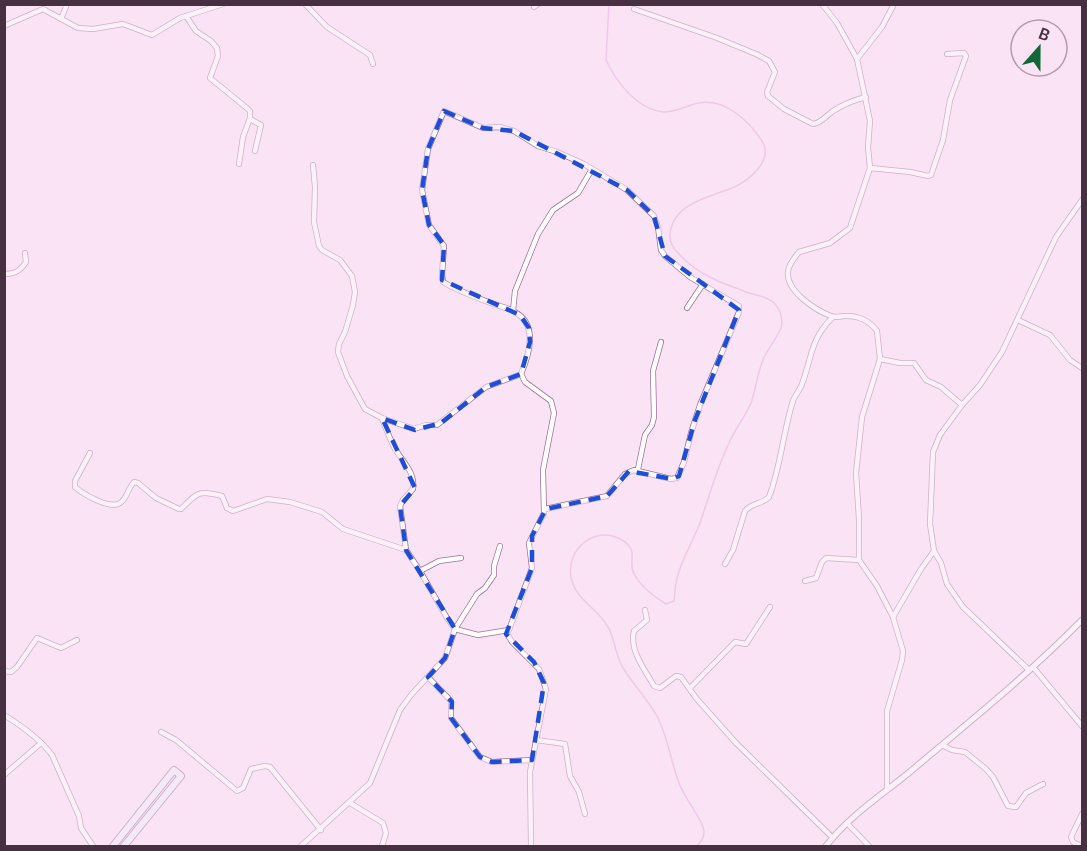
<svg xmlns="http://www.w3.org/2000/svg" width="1087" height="851" font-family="Lato,sans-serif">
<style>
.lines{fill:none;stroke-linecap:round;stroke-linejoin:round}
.stream{stroke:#e9a6dd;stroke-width:1.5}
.minor-casing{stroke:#a06e97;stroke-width:6}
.tertiary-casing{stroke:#a06e97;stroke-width:7}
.secondary-casing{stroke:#a06e97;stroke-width:8}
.minor{stroke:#fff;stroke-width:4.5}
.tertiary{stroke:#fff;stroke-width:5}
.secondary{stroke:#ecf0fd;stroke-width:6}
.marked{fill:none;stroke:#1d4ed8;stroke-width:4.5;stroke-dasharray:12 8;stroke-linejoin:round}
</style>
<rect width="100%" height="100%" fill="#f9e3f4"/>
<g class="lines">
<path class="stream" d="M609 4 606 60C616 82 638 110 664 112 677 112 687 105 699 103 725 98 749 121 762 141 774 160 749 181 732 188 710 197 673 203 670 234 669 244 675 251 682 257 700 276 725 284 749 293 757 295 768 297 774 303 779 308 782 316 782 324 780 336 767 348 763 360 757 374 756 389 751 403 745 417 735 429 729 443 717 468 710 494 701 520 694 540 682 558 677 578 675 586 675 594 674 601L666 604C653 596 641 587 634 574 627 561 641 550 620 539 594 525 566 550 571 577 575 600 598 608 608 627 615 639 615 654 622 666 632 684 648 699 658 718 668 738 671 762 679 783 685 799 698 813 703 827 706 835 702 841 697 846"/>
<g class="minor-casing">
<g id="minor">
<polyline points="305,4 327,27 370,55 373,64"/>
<path d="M822 4 837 23 857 59 870 121 868 147 870 168 850 228 830 243 799 252C795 257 788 265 788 272 786 291 815 310 831 316 835 318 841 316 845 316 858 315 870 321 877 331L880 359 862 417 856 473 859 519V560L877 586 893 617 903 651 902 660 887 711V790"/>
<polyline points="534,7 538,4"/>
<path d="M634 9 717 38 756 54 769 61 775 72 767 92 768 96 784 109 813 124C821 123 826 116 833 111 844 104 854 100 866 97"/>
<polyline points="186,16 196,31 211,41 217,48 218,56 210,78 248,109 250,111 250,119 261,125 255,151"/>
<polyline points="61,19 67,4"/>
<polyline points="4,26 43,9 78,28 93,29 123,24 152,35 180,18 223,4"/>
<polyline points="857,59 882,27 894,4"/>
<polyline points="239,164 243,137 250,118"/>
<polyline points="313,165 315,187 314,222 319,246 322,250 340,260 352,276 355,292 353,305 345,332 339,344 338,352 347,376 365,409 382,418 414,429 426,425 437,425 486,387 521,374"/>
<polyline points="870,168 910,172 928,176 931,175 943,140 950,100 966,56 964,53 947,54"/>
<path d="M4 274C15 274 20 271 26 262L25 253"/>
<polyline points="687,308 703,284"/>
<polyline points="513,311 515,291 538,234 553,210 578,193 592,169"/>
<polyline points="1018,320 1050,335 1070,360 1082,368"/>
<polyline points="880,359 900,363 914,363 926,380 941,387 962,405"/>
<path d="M382 418C385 427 389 436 393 445 400 460 416 471 413 489L403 500 400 506 406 550 420 571 447 618 455 629 477 594 485 588 494 575V566L500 546"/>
<path d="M90 453 75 481V487C83 494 110 510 120 503 127 499 128 488 134 482L138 483 156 498 179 509H181C198 492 198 490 222 496L227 508 233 511 267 499 290 502 322 512 343 529 406 550"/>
<polyline points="638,469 645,435 652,425 654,417 653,371 661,342"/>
<path d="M725 564 733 550 745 511C751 503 763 504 769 497 781 466 783 432 793 401 795 395 800 390 802 384 812 358 810 339 833 317"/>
<polyline points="420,571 439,561 461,558"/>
<polyline points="805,581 816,578 822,562 826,558 859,560"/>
<path d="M645 610 647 620 634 631C629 650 645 670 654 686L660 688 676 676 681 677 696 698 736 743 833 838"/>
<polyline points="893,617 921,569 934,551"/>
<polyline points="506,632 512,642 539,669 546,689 530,772 531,846"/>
<polyline points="1033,667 1082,726"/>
<polyline points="1029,670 963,607 947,584 941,563 934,551 930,524 933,452 940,435 962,405 980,385 1002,352 1056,237 1082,200"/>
<polyline points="4,671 11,672 17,667 37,638 61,648 77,640"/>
<polyline points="428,677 451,701 451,718 480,757 492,762 532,760"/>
<polyline points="690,688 735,642 746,644 770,607"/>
<path d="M4 715C22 726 40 739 52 755L79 816 81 828 93 846"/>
<polyline points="161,732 176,740 237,791 243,788 251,769 265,766 270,767 321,830"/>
<polyline points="536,740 565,744 570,776 579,792 585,814"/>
<polyline points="942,745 952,750 965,752 986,769 993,777 1008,806 1016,807 1026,793 1043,784"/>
<polyline points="4,775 41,743"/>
<polyline points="350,803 383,823 386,833 382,846"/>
<polyline points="847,823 869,846"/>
<path d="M301 846 370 783 400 710 411 695 445 658 455 629 478 635 509 630 532 568 529 543 544 513 543 470 554 413 551 401 525 382 521 374C530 353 538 323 513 311 506 307 498 306 491 303 475 297 458 291 443 282L442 275 444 246 429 225 422 190 428 149 444 111 483 128 500 127 514 131 538 146 557 152 584 164 627 190 654 216 658 227 661 250 665 256 690 277 739 306V312L700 405 691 433 684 462 677 478 671 479 634 470 625 474 607 496 545 509"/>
<polyline points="1081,846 1073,842 1071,837 1082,814"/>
</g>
</g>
<g class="tertiary-casing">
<path id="tertiary" d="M826 846C849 816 882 795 911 771 969 722 1029 674 1082 620"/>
</g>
<g class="secondary-casing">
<polyline id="secondary" points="113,846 174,770 181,776 124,846"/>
</g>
<use href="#minor" class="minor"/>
<use href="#tertiary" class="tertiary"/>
<use href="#secondary" class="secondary"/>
</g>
<path d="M0 0H1087V851H0ZM444 111 483 128 514 131 627 190 654 216 665 256 739 310 695 420 679 476 672 479 629 471 607 496 546 509 532 536V568L506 634 534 662 544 683 532 760 492 762 480 757 451 718 452 702 428 677 445 658 455 629 406 550 400 506 415 488 382 418 415 430 441 423 486 387 521 374 530 342 529 328 520 315 442 280 444 245 429 225 422 190 428 149Z" fill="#f9e3f4" fill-opacity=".55" fill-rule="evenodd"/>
<path class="marked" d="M444 111 483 128 514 131 627 190 654 216 665 256 739 310 695 420 679 476 672 479 629 471 607 496 546 509 532 536V568L506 634 534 662 544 683 532 760 492 762 480 757 451 718 452 702 428 677 445 658 455 629 406 550 400 506 415 488 382 418 415 430 441 423 486 387 521 374 530 342 529 328 520 315 442 280 444 245 429 225 422 190 428 149Z"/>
<rect width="1087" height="851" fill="none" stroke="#463042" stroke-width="12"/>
<g transform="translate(1039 48) rotate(21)"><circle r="28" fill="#f9e3f4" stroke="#b19bad" stroke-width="1.5"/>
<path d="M0-4.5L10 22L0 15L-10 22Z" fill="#126738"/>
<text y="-9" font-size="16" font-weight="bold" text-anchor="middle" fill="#463042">B</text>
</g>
</svg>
